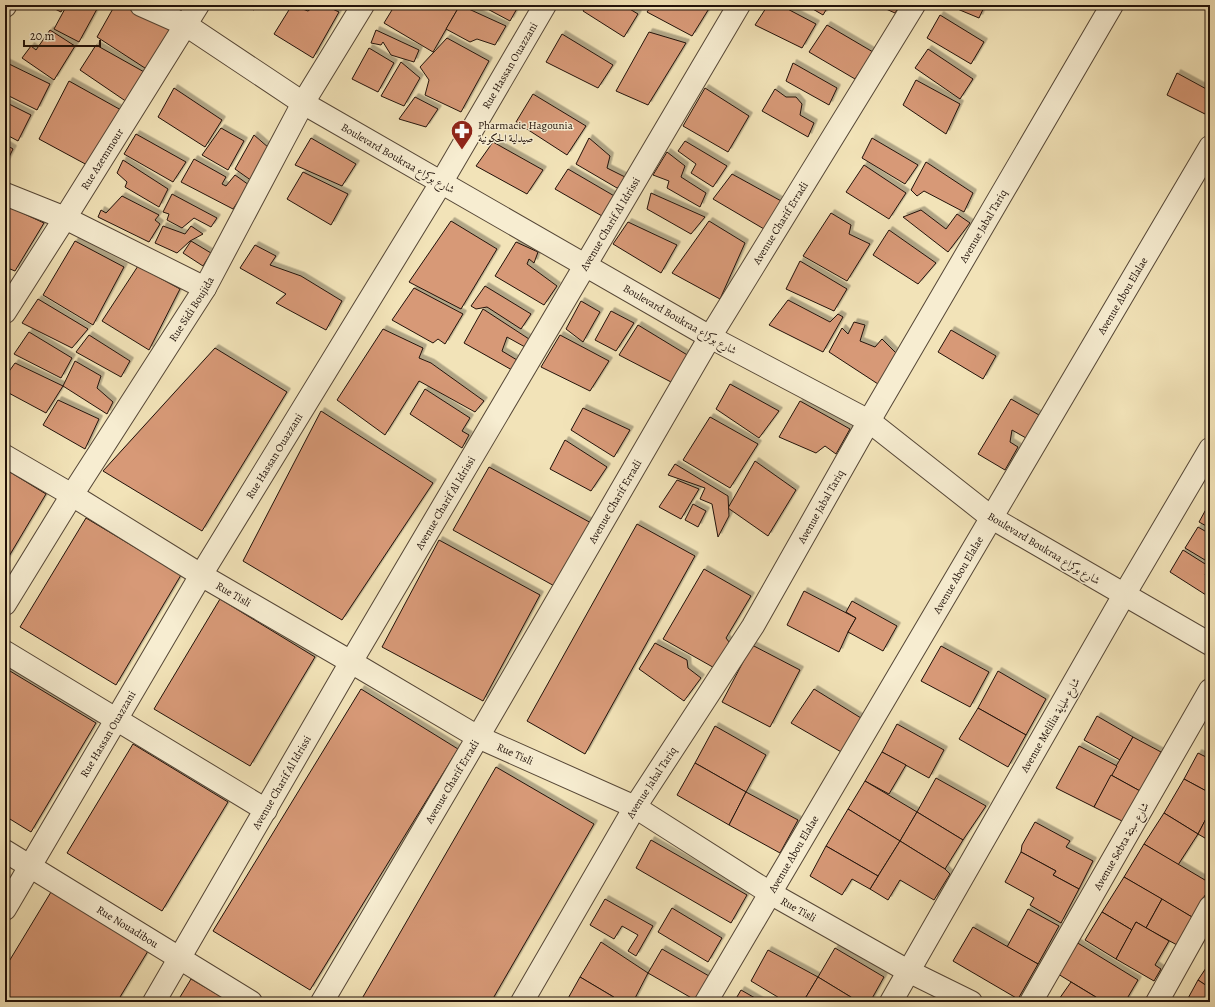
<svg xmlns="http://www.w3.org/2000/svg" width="1215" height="1007" font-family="Alegreya,Amiri,serif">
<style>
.building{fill:#d79977;stroke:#21120a;filter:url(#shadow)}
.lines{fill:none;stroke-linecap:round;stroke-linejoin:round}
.street-casing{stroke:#554636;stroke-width:24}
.street{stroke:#f7edd1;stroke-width:22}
.labels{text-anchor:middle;stroke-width:3;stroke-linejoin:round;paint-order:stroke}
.street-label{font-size:11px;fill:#21120a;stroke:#f7edd1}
.poi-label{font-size:11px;fill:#21120a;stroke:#f7edd1;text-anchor:start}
</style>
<defs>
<filter id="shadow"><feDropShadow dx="3.5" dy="-3.5" stdDeviation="0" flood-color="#0004"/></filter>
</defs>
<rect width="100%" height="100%" fill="#f2e3b8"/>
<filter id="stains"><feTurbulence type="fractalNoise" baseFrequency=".005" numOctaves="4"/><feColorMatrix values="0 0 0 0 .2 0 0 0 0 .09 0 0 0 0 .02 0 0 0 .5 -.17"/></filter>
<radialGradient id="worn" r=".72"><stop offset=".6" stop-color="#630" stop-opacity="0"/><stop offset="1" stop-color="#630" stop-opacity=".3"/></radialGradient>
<g class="building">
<polygon points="52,5 65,5 61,12 51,7"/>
<polygon points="67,5 90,5 97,9 79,42 54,29"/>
<polygon points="115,5 127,5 172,30 148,70 97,37"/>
<polygon points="244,5 256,5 254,10"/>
<polygon points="292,5 308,11 316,5 324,5 339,12 313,58 274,34"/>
<polygon points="395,5 460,5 433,52 384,23"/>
<polygon points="460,5 506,26 495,45 477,39 470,42 446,29"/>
<polygon points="480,5 519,5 510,21"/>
<polygon points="587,5 623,5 638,14 624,37 583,11"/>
<polygon points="652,5 706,5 710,7 692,36 647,12"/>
<polygon points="768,5 780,5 816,24 802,48 755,25"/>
<polygon points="806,5 829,5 823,15"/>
<polygon points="877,5 900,5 895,13"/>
<polygon points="957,5 985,5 979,18 955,8"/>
<polygon points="940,15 984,42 971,64 927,38"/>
<polygon points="827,25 873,52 855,79 809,52"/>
<polygon points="50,30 75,46 54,80 22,58 31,46 36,50"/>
<polygon points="376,30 419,50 414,62 391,55 383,42 381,45 371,43"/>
<polygon points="649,32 686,43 648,105 616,91"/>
<polygon points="562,34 613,65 598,88 546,62"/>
<polygon points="447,38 489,61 461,112 425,95 429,80 420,67"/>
<polygon points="96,45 146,73 127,102 80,70"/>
<polygon points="369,48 394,63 378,92 352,79"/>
<polygon points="928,49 973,79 960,99 915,68"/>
<polygon points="5,62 50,84 37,110 5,94"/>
<polygon points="401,62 420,78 404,106 381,96"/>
<polygon points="793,63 837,88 829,105 786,81"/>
<polygon points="1177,73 1210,91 1210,105 1205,114 1167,95"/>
<polygon points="916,80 960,104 946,134 903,105"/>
<polygon points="69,81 121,110 89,166 39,139"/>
<polygon points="174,88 222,120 205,147 158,117"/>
<polygon points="705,88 749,116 728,152 683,126"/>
<polygon points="775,89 786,97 796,97 802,104 800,115 814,123 808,137 762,111"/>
<polygon points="533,94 586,126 567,155 516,122"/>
<polygon points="415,97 438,109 426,127 399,119"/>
<polygon points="5,102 31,115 18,141 5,134"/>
<polygon points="221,128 244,141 228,170 202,155"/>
<polygon points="136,134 186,162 173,182 124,154"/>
<polygon points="254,135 269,148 252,181 235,169"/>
<polygon points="311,138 356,164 342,186 295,165"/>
<polygon points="589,138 610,156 607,168 627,178 617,188 576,164"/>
<polygon points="872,138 918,165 905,184 862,158"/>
<polygon points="685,141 727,166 713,187 691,173 696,164 678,151"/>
<polygon points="493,142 543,170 527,194 476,166"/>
<polygon points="5,144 13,149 5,165"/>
<polygon points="667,152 685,166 681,177 706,193 700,207 667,188 669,181 653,175"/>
<polygon points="194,159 226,177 222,184 226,186 235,175 249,185 233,209 181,182"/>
<polygon points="123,160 168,189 159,207 125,187 127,182 117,173"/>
<polygon points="926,162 973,193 964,212 924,191 917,196 911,190"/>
<polygon points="864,165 906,193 889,219 846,192"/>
<polygon points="568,169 616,197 602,216 555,189"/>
<polygon points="303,172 348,194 331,225 287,199"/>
<polygon points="732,174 783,202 764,229 713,199"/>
<polygon points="651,193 705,217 691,234 647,209"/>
<polygon points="172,194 217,218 211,227 194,218 182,228 167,220 169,214 163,212"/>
<polygon points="122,196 159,215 155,220 160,224 149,242 98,217 101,210 106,213"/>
<polygon points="5,205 44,223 15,271 5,267"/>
<polygon points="921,210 946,229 957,214 970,223 948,252 903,217"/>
<polygon points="831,213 851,225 849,234 870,244 847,281 803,256"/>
<polygon points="451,221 497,249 461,309 409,282"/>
<polygon points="709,221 745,243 720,299 672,273"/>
<polygon points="628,222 677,245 661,273 613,244"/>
<polygon points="163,226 185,234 191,226 203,234 190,241 177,253 155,243"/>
<polygon points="889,230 936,263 918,284 873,255"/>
<polygon points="75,241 124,267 93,325 43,295"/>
<polygon points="191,241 211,253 203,266 183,253"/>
<polygon points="516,242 538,252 534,263 529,259 527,264 557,286 544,305 495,276"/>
<polygon points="255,245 276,256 270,265 301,276 342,301 326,330 276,303 286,294 240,268"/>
<polygon points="800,261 847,289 834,311 786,289"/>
<polygon points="138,266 180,289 149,350 102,321"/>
<polygon points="485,286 531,314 521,329 487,307 476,309 471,306"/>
<polygon points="414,288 463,314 445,344 438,339 433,343 392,320"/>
<polygon points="38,299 88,329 72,348 22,323"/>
<polygon points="788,300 830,322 838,314 843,317 823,352 769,325"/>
<polygon points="581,301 600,312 583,342 566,329"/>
<polygon points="483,309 529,339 525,347 507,337 502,351 517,360 512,370 464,343"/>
<polygon points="611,311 634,323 616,351 595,340"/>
<polygon points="854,322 865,325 860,341 875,347 882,339 897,354 878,384 829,352 842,328 848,334"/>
<polygon points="638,325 689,356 671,382 619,355"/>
<polygon points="383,329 423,348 419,358 431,363 484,401 475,412 419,381 385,435 337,400"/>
<polygon points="951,330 996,356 983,379 938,352"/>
<polygon points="29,332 72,358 61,378 14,354"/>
<polygon points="89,335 130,361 121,377 76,352"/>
<polygon points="560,335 609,361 590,391 541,367"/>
<polygon points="215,348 287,392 202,531 103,471"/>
<polygon points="75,361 101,376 97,388 113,402 107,414 63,386"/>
<polygon points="15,363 63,386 46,413 5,391 5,377"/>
<polygon points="730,384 779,411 759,438 716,409"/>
<polygon points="425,389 470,418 462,431 469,435 462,448 410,414"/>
<polygon points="1011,399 1039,415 1026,438 1012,430 1010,442 1018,447 1005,470 978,454"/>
<polygon points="58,400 99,419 85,449 43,425"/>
<polygon points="800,401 850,429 836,454 825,446 816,453 779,437"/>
<polygon points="583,408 630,430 614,457 571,430"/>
<polygon points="321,411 433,483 342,620 243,561"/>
<polygon points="710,417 758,444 730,488 683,460"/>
<polygon points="565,440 607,467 591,491 550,469"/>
<polygon points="755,461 796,490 768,536 728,508"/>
<polygon points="675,464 728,496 729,516 718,537 712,504 700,499 705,488 668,475"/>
<polygon points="489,467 593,524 558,588 453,530"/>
<polygon points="5,469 46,494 5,563"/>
<polygon points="677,480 699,489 681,519 659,507"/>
<polygon points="1210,502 1210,528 1199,522"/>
<polygon points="693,504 706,511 698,527 685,520"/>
<polygon points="86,518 181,575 116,685 20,627"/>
<polygon points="637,524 695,556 585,754 527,721"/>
<polygon points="1198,527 1210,534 1210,563 1185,548"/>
<polygon points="439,540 540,595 483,701 382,647"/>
<polygon points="1183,550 1210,567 1205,575 1210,578 1210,589 1206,595 1170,572"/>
<polygon points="704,569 751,596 726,638 732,646 718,670 663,639"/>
<polygon points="804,591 856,618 848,632 839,652 787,625"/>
<polygon points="220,599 315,657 250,766 154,709"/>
<polygon points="852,601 897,626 883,651 848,632 856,618 846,612"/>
<polygon points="655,643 687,660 688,668 701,678 684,701 639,669"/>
<polygon points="752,645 800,670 770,727 722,702"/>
<polygon points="941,646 989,672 970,707 921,681"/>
<polygon points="5,668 96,723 31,832 5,816"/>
<polygon points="998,671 1046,699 1026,735 978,708"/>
<polygon points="361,689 458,749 310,990 213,931"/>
<polygon points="814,689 861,718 843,753 791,723"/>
<polygon points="978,708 1026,735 1008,767 959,739"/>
<polygon points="1097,716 1133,737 1120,760 1084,740"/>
<polygon points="897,724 944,750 929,778 882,752"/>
<polygon points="715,726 766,755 746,792 695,763"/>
<polygon points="1133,737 1161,752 1140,791 1111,775"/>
<polygon points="133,744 228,802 162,911 67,853"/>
<polygon points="1079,746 1117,766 1094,807 1056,788"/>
<polygon points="882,752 906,765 889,794 865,781"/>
<polygon points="1198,753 1210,759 1210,793 1184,779"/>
<polygon points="695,763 746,792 729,825 677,795"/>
<polygon points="496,767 594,824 491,1002 360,1002"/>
<polygon points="1111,775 1140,791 1124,822 1094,807"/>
<polygon points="936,778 986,806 963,840 917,812"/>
<polygon points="1184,779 1210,793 1210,811 1198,834 1164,813"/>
<polygon points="865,781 917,812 900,841 848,809"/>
<polygon points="746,792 798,820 780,853 729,825"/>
<polygon points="848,809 900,841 878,876 826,846"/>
<polygon points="1210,811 1210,841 1198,834"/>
<polygon points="917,812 963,840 945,869 900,841"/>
<polygon points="1164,813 1198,834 1178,865 1144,844"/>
<polygon points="1035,822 1070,841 1066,847 1093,861 1079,889 1053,875 1056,871 1021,852 1022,845"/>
<polygon points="651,840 747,895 731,923 636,868"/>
<polygon points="900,841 945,869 950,874 934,900 900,880 888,900 870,889"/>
<polygon points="1144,844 1210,883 1210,887 1192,917 1124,877"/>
<polygon points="826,846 878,876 870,889 852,879 842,895 810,876"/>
<polygon points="1021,852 1056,871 1053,875 1079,889 1061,923 1030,905 1034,898 1005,882"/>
<polygon points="1124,877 1162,899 1146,928 1136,922 1132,930 1102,912"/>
<polygon points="51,892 148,951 117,1002 5,1002 5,968"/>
<polygon points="605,899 653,926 636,956 628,951 638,935 622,926 614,939 590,925"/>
<polygon points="1162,899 1192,917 1177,945 1146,928"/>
<polygon points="672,908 722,938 708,962 658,932"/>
<polygon points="1028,909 1059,926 1038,964 1007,947"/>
<polygon points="1102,912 1132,930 1116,959 1085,940"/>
<polygon points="1136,922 1169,941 1155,965 1161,969 1154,981 1116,959"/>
<polygon points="973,927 1038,964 1018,999 953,961"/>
<polygon points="601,942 648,973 633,1002 622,1002 580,977"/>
<polygon points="1076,942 1138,980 1125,1002 1104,1002 1058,974"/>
<polygon points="835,948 884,977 870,1002 859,1002 818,977"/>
<polygon points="662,949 709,976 695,1000 648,973"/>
<polygon points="768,950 818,977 803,1002 786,1002 751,981"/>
<polygon points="1210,962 1210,988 1198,980"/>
<polygon points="580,977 622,1002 566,1002"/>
<polygon points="818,977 859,1002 803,1002"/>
<polygon points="191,979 230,1002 177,1002"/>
<polygon points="1198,980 1210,988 1210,1002 1186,1002"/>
<polygon points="1071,982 1104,1002 1057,1002"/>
<polygon points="741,990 762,1002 734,1002"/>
</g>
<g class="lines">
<g class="street-casing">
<g id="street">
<polyline points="141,5 186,25 303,103 710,337 869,421 992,518 1210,644"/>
<polyline points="5,6 5,5"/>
<polyline points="5,194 65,218 205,288"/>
<path id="s1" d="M5 312 65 218 198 5"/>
<path id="s2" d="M5 456 72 495 201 575 351 662 478 737 635 807 770 893 908 971 971 1002"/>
<path id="s3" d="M5 604 72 495 205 288 303 103 363 5"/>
<polyline points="5,652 266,810"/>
<path id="s4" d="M5 851 251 1002"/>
<path id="s5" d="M5 909 201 575 441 183 545 5"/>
<path id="s6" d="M154 1002 351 662 739 5"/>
<path id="s7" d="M322 1002 478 737 710 337 914 5"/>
<path id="s8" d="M522 1002 635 807 753 626 869 421 1112 5"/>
<path id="s9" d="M706 1002 1210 147"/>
<polyline points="891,1002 1124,595 1210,449"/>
<polyline points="1031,1002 1210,690"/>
<polyline points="1157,1002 1210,907"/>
</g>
</g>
<use href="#street" class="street"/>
</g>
<defs>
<g id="pharmacy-pin" transform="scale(1.15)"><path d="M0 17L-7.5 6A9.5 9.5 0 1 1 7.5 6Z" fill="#8f2418" stroke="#f7edd1"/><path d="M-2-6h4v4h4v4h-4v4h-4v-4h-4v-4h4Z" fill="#fff"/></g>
</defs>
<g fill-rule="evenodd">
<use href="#pharmacy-pin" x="462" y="131"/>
</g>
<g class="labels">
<g class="street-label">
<text dy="4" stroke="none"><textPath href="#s5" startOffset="983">Rue Hassan Ouazzani</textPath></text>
<text transform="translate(398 158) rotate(30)" y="4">Boulevard Boukraa شارع بوكراع</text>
<text dy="4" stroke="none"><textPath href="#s1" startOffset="181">Rue Azemmour</textPath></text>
<text dy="4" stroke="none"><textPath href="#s7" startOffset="904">Avenue Charif Erradi</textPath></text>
<text dy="4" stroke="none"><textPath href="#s6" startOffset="902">Avenue Charif Al Idrissi</textPath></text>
<text dy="4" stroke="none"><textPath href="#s8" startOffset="903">Avenue Jabal Tariq</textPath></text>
<text dy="4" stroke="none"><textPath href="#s9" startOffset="820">Avenue Abou Elalae</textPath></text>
<text dy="4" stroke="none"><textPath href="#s3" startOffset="349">Rue Sidi Boujida</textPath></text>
<text transform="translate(680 319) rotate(30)" y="4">Boulevard Boukraa شارع بوكراع</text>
<text dy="4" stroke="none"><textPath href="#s5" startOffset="527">Rue Hassan Ouazzani</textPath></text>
<text dy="4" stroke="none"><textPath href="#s7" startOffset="580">Avenue Charif Erradi</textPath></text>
<text dy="4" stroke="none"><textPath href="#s6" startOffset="578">Avenue Charif Al Idrissi</textPath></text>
<text dy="4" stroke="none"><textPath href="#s8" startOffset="579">Avenue Jabal Tariq</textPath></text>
<text transform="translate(1044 548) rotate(31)" y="4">Boulevard Boukraa شارع بوكراع</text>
<text dy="4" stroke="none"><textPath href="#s9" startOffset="496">Avenue Abou Elalae</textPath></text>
<text dy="4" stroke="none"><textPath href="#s2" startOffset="267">Rue Tisli</textPath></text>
<text transform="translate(1050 725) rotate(-60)" y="4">Avenue Melilia شارع ملياية</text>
<text dy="4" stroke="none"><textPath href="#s5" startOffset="203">Rue Hassan Ouazzani</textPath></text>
<text dy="4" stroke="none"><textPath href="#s2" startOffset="591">Rue Tisli</textPath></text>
<text dy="4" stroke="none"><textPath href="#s7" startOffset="256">Avenue Charif Erradi</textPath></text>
<text dy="4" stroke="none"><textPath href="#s6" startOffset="254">Avenue Charif Al Idrissi</textPath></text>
<text dy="4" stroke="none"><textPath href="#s8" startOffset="255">Avenue Jabal Tariq</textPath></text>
<text transform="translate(1121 846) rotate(-60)" y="4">Avenue Sebta شارع سبتة</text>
<text dy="4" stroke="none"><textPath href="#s9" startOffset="172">Avenue Abou Elalae</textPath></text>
<text dy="4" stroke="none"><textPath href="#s2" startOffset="915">Rue Tisli</textPath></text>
<text dy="4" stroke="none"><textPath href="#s4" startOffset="144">Rue Nouadibou</textPath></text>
</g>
<g class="poi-label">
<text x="478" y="129">Pharmacie Hagounia<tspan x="478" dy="13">صيدلية الحكونية</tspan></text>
</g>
</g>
<rect width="1215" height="1007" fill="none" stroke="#f2e3b8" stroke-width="20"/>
<rect x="6" y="6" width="1203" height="995" fill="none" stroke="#21120a" stroke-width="2"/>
<rect x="10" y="10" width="1195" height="987" fill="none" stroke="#21120a"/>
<path d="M24 40v6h76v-6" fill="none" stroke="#21120a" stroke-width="2"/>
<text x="30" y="40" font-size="12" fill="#21120a" stroke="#f7edd1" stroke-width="3" paint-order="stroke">20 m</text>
<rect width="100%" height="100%" filter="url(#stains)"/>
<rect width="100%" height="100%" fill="url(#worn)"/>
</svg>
